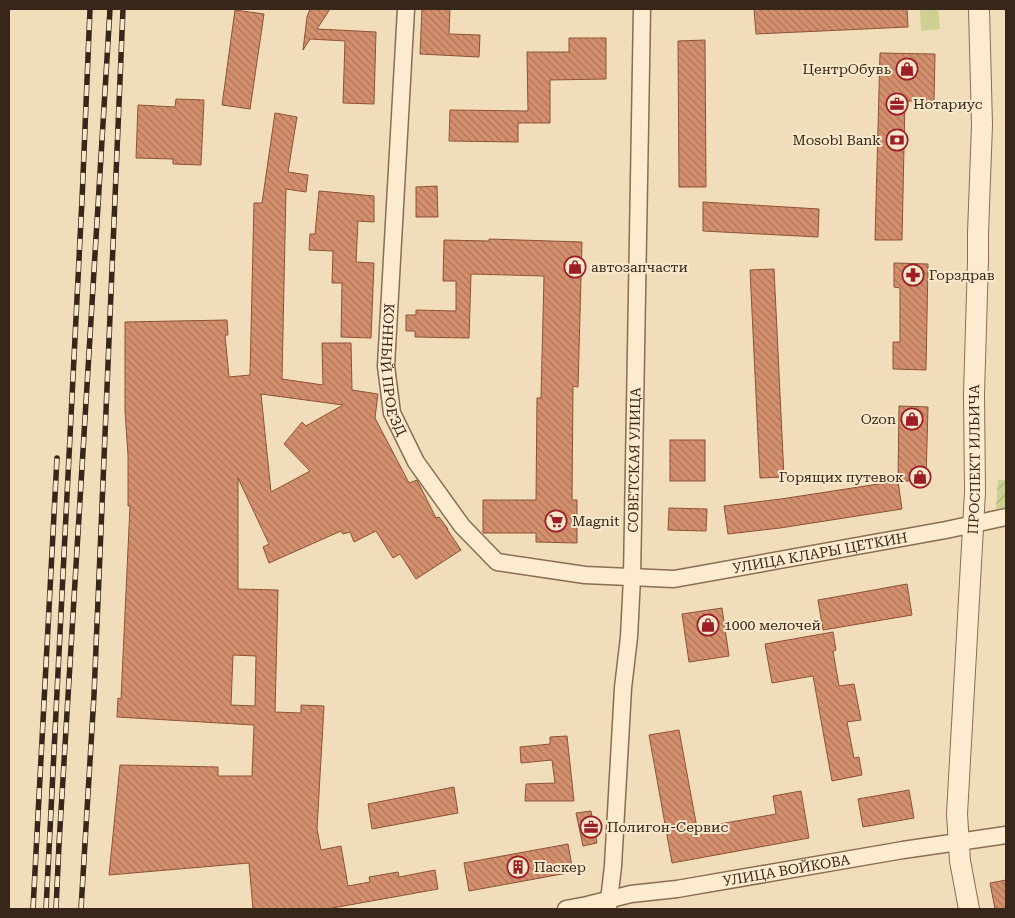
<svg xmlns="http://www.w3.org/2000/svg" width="1015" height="918" font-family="'Roboto Serif',serif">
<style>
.grass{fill:#cdd08e}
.garden{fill:url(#garden-furrows)}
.building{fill:url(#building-back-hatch);stroke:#8b5337;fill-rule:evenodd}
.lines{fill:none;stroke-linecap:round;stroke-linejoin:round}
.minor-casing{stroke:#8a6d53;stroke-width:19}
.tertiary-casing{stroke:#8a6d53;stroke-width:22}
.minor{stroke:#fcebce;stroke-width:16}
.tertiary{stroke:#fcebce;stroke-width:20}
.rail-casing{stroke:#38261a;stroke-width:5.5}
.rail{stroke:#f8e8cb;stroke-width:4;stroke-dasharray:11;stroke-linecap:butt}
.labels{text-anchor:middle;stroke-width:4;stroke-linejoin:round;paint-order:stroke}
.poi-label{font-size:14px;fill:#38261a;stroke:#f8e8cb;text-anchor:start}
.street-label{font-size:14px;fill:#38261a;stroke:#f8e8cb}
</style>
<defs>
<pattern id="garden-furrows" width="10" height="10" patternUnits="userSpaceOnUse" patternTransform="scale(1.25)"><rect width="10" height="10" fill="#cdd08e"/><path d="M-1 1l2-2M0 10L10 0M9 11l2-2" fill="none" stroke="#b1b27a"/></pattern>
<pattern id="building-back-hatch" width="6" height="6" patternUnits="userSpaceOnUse" patternTransform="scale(1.25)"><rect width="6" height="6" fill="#d4906d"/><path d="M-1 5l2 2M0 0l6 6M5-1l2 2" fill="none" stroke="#ad7559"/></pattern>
</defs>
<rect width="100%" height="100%" fill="#f2ddbb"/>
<polygon class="grass" points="920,9 938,9 940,29 921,31"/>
<polygon class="garden" points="998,480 1006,480 1006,507 996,509"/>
<g class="building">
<polygon points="310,9 330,9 317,29 376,32 374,104 343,103 345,41 310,39 303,50 307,17"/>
<polygon points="422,9 450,9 449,34 480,35 479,57 420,54"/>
<polygon points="754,9 907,9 908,27 756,34"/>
<polygon points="235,10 264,14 250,109 222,105"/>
<polygon points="569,38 606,38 606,79 550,80 550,123 518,123 518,142 449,141 450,110 528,111 527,52 569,52"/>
<polygon points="705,40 706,187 679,187 678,41"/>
<polygon points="880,53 935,54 934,101 905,101 902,240 875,240"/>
<polygon points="176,99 204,100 201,165 173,164 173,159 136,158 138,105 175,107"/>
<path d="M275 113 297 117 288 172 308 175 306 192 286 189 282 379 323 385 322 343H351L352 390 378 394 375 418 409 483 417 480 436 518 439 517 448 529H447L461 550 416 579 400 554 393 558 376 531 354 542 350 532 343 534 341 531 269 563 263 547 269 544 238 478V589L278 590 275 712 301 713V705L324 706 317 829 321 850 341 846 348 886 370 882 369 877 398 872 399 877 435 870 438 889 327 909H253L249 863 109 875 120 765 218 767V776H252L254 725 117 717 118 698 121 699 130 506H128V455L125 411V322L227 320 228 335H225L229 377 250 375 254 203H262ZM261 394 343 405 306 426 302 422 284 444 310 471 271 492ZM233 655 256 656 255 706 231 705Z"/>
<polygon points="437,186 438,217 416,217 416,187"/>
<polygon points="319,191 374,196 374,222 358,221 356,262 374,263 371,338 341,337 342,283 332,283 333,251 309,250 310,234 315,234"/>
<polygon points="703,202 819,209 818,237 703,231"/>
<polygon points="489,239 582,242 578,387 573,386 572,500 577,500 577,543 536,542 536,533 483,533 483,500 536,500 537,398 541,398 544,276 471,274 469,338 415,337 415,331 406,331 406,315 416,315 416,310 456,311 456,281 443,281 444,240 489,241"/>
<polygon points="894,263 928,264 926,370 893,369 893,342 900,342 900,288 894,287"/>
<polygon points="774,269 784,477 760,478 750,270"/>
<polygon points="899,406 928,407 926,481 898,481"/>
<rect x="670" y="440" width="35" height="41"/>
<polygon points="898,481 902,509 780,528 728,534 724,506 781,499"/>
<polygon points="669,508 707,509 706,531 668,530"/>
<polygon points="907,584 912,615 823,630 818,600"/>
<polygon points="722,608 729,656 689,662 682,614"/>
<polygon points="833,632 836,650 833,651 839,686 854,684 861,720 847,722 854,758 859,757 862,775 832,781 813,676 772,683 765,644"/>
<polygon points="679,730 697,828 776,814 773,796 801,791 809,838 672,863 649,735"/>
<polygon points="567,736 574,801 525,801 526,784 555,783 552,760 521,763 520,747 550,744 550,737"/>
<polygon points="454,787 458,813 372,829 368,804"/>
<polygon points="909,790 914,818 863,827 858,799"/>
<polygon points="591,811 597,843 583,846 576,813"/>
<polygon points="568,844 573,872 469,891 464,863"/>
<polygon points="1006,880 1006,909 995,909 990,883"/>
</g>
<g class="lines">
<g class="minor-casing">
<g id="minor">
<path id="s1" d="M406 9 386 366 392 413 416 462 462 526 497 562 585 575 674 579 946 530 1006 517"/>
<path id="s2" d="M566 909 587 905 631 894 677 889 903 850 1006 835"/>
<path id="s3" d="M608 909 613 866 623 688 629 637 632 578 642 9"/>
</g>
</g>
<g class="tertiary-casing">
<g id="tertiary">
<path id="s4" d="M969 909 960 861 957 814 975 492 974 394 978 260V233L982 125 979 9"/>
</g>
</g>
<use href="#minor" class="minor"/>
<use href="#tertiary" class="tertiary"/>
<g class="rail-casing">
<g id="rail">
<polyline points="33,909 57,458"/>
<polyline points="46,909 82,200 90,9"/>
<polyline points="56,909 59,844 110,9"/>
<polyline points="81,909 94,695 123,9"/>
</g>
</g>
<use href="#rail" class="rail"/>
</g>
<defs>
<g id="shop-ring" transform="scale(1.125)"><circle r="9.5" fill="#f8e8cb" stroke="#9e1e28" stroke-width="1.5"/><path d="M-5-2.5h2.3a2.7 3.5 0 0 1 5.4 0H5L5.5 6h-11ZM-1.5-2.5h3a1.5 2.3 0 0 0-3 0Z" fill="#9e1e28"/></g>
<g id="office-ring" transform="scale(1.125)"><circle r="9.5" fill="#f8e8cb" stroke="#9e1e28" stroke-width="1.5"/><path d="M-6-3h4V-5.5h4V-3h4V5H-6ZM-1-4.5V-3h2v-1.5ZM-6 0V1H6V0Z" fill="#9e1e28"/></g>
<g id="bank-ring" transform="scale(1.125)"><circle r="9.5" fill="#f8e8cb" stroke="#9e1e28" stroke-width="1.5"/><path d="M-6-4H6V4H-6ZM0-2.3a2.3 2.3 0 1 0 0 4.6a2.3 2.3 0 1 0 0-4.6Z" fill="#9e1e28"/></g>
<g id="pharmacy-ring" transform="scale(1.125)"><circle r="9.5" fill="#f8e8cb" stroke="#9e1e28" stroke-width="1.5"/><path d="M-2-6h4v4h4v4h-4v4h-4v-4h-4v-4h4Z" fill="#9e1e28"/></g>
<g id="supermarket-ring" transform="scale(1.125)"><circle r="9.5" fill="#f8e8cb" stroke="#9e1e28" stroke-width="1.5"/><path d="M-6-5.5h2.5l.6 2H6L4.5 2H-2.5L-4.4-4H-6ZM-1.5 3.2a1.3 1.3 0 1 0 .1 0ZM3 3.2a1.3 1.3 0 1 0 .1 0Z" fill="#9e1e28"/></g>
<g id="building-ring" transform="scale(1.125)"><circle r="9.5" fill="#f8e8cb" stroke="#9e1e28" stroke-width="1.5"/><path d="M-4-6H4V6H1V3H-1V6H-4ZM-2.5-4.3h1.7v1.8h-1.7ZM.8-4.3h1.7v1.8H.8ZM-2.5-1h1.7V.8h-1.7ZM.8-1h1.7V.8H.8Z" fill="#9e1e28"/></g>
</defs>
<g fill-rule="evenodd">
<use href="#shop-ring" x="907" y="69"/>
<use href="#office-ring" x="897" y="104"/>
<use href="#bank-ring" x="897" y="140"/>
<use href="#shop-ring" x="575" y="267"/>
<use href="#pharmacy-ring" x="913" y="275"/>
<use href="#shop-ring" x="912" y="419"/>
<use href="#shop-ring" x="920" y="477"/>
<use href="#supermarket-ring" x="556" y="521"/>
<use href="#shop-ring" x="708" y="625"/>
<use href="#office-ring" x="591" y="827"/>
<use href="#building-ring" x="518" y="867"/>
</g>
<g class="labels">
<g class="poi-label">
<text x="891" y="74" text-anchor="end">ЦентрОбувь</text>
<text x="913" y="109">Нотариус</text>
<text x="881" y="145" text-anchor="end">Mosobl Bank</text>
<text x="591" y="272">автозапчасти</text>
<text x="929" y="280">Горздрав</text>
<text x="896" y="424" text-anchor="end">Ozon</text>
<text x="904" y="482" text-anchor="end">Горящих путевок</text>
<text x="572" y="526">Magnit</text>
<text x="724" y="630">1000 мелочей</text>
<text x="607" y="832">Полигон-Сервис</text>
<text x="534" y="872">Паскер</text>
</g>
<g class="street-label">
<text dy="5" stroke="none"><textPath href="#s1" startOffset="362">КОННЫЙ ПРОЕЗД</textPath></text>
<text dy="5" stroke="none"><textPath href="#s3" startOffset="450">СОВЕТСКАЯ УЛИЦА</textPath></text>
<text dy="5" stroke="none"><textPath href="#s4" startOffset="451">ПРОСПЕКТ ИЛЬИЧА</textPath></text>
<text dy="5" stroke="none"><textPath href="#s1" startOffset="915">УЛИЦА КЛАРЫ ЦЕТКИН</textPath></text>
<text dy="5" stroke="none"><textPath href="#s2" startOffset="224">УЛИЦА ВОЙКОВА</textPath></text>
</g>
</g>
<rect width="1015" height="918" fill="none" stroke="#38261a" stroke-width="20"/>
</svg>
